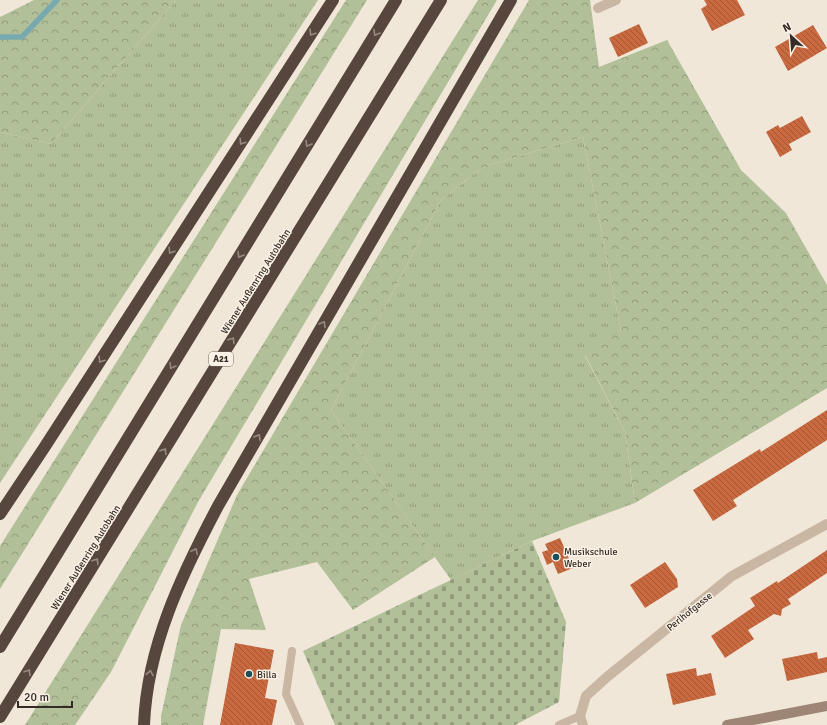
<svg xmlns="http://www.w3.org/2000/svg" width="827" height="725" font-family="Signika,sans-serif">
<style>
.grass{fill:url(#grass-tufts)}
.forest{fill:url(#forest-crowns)}
.cemetery{fill:url(#cemetery-stones)}
.lines{fill:none;stroke-linecap:round;stroke-linejoin:round}
.stream{stroke:#77a9af;stroke-width:5.5}
.building{fill:url(#building-back-hatch)}
.service{stroke:#c9b7a4;stroke-width:8}
.minor{stroke:#c9b7a4;stroke-width:10}
.secondary{stroke:#9d8676;stroke-width:10}
.motorway{stroke:#56463d;stroke-width:12}
.oneway{stroke:#978a80}
.poi-dot{fill:#1b4f57;stroke:#f9f1e5;stroke-width:1.5}
.labels{text-anchor:middle;stroke-width:3;stroke-linejoin:round;paint-order:stroke}
.shield{fill:#f9f1e5;stroke:#70665f;stroke-width:1}
.shield-label{font-size:9px;font-weight:bold;fill:#352b26}
.street-label{font-size:10px;fill:#352b26;stroke:#f9f1e5}
.poi-label{font-size:10px;fill:#352b26;stroke:#f9f1e5;text-anchor:start}
</style>
<defs>
<pattern id="grass-tufts" width="24" height="20" patternUnits="userSpaceOnUse"><rect width="24" height="20" fill="#b1c098"/><path d="M3 7l-1-3M5 7V3M7 7l1-3M15 17l-1-3M17 17v-4M19 17l1-3" fill="none" stroke="#919c7c"/></pattern>
<pattern id="forest-crowns" width="20" height="18" patternUnits="userSpaceOnUse"><rect width="20" height="18" fill="#b1c098"/><path d="M2 6a3 3 0 1 1 6 0M12 15a3 3 0 1 1 6 0" fill="none" stroke="#919c7c"/></pattern>
<pattern id="cemetery-stones" width="16" height="16" patternUnits="userSpaceOnUse"><rect width="16" height="16" fill="#b1c098"/><path d="M2 7V4a2 2 0 0 1 4 0v3zM10 15v-3a2 2 0 0 1 4 0v3z" fill="#919c7c"/></pattern>
<pattern id="building-back-hatch" width="6" height="6" patternUnits="userSpaceOnUse"><rect width="6" height="6" fill="#c86940"/><path d="M-1 5l2 2M0 0l6 6M5-1l2 2" fill="none" stroke="#a35735"/></pattern>
</defs>
<rect width="100%" height="100%" fill="#f1e7d8"/>
<g class="grass">
<polygon points="176,0 318,0 0,483 0,132 51,144"/>
<polygon points="583,137 621,331 585,356 625,432 635,503 532,541 451,580 331,410 441,200 483,167"/>
</g>
<g class="forest">
<polygon points="34,0 176,0 51,144 0,132 0,17"/>
<polygon points="346,0 367,0 0,589 0,546"/>
<polygon points="478,0 497,0 198,502 111,672 75,725 25,725"/>
<polygon points="529,0 590,0 599,67 667,40 741,170 786,213 827,285 827,388 635,503 625,432 585,355 621,331 583,137 483,167 441,200 331,410 435,557 353,610 317,562 249,579 266,630 221,629 203,725 161,725 161,716 181,625 237,495"/>
</g>
<polygon class="cemetery" points="532,541 566,622 559,702 515,725 335,725 303,651"/>
<g class="lines">
<polyline class="stream" points="0,37 22,37 57,0"/>
</g>
<g class="building">
<polygon points="704,0 737,0 745,15 712,31 701,9 707,5"/>
<polygon points="639,24 648,43 618,57 609,38"/>
<polygon points="813,25 827,48 788,71 775,47"/>
<polygon points="802,116 811,132 789,144 792,150 780,157 766,132 778,125 780,128"/>
<polygon points="827,410 827,440 733,500 737,506 713,521 693,490 760,449 761,452"/>
<polygon points="560,538 573,568 558,574 553,562 547,565 542,552 548,550 545,544"/>
<polygon points="827,550 827,573 788,599 791,604 782,609 781,616 774,614 748,630 754,639 725,658 711,636 755,606 750,598 777,581 778,583"/>
<polygon points="665,562 677,579 678,587 645,608 630,585"/>
<polygon points="235,643 274,650 265,698 277,700 272,725 220,725"/>
<polygon points="817,652 818,659 827,657 827,672 787,681 782,659"/>
<polygon points="696,668 697,676 711,673 716,695 673,705 666,674"/>
</g>
<g class="lines">
<g class="service">
<polyline points="292,651 286,694 300,725"/>
<polyline points="559,725 580,716"/>
</g>
<g class="minor">
<polyline points="598,8 616,0"/>
<polyline points="583,725 580,716 586,696 607,677 732,576 827,524"/>
</g>
<polyline class="secondary" points="727,725 827,706"/>
<g class="motorway">
<polyline points="0,514 44,448 333,0"/>
<polyline points="0,647 396,0"/>
<polyline points="0,717 441,0"/>
<path d="M144 725C147 646 182 574 218 506L511 0"/>
</g>
</g>
<defs><path id="oneway-chevron" d="M-2-3.5L2.5 0L-2 3.5" fill="none" stroke-width="1.6" stroke-linecap="round" stroke-linejoin="round"/></defs>
<g class="oneway">
<use href="#oneway-chevron" transform="translate(312 33) rotate(123)"/>
<use href="#oneway-chevron" transform="translate(376 33) rotate(121)"/>
<use href="#oneway-chevron" transform="translate(242 142) rotate(123)"/>
<use href="#oneway-chevron" transform="translate(308 144) rotate(121)"/>
<use href="#oneway-chevron" transform="translate(171 251) rotate(123)"/>
<use href="#oneway-chevron" transform="translate(240 255) rotate(121)"/>
<use href="#oneway-chevron" transform="translate(323 324) rotate(-60)"/>
<use href="#oneway-chevron" transform="translate(232 340) rotate(-58)"/>
<use href="#oneway-chevron" transform="translate(101 360) rotate(123)"/>
<use href="#oneway-chevron" transform="translate(172 366) rotate(121)"/>
<use href="#oneway-chevron" transform="translate(258 437) rotate(-60)"/>
<use href="#oneway-chevron" transform="translate(164 451) rotate(-58)"/>
<use href="#oneway-chevron" transform="translate(195 551) rotate(-64)"/>
<use href="#oneway-chevron" transform="translate(96 561) rotate(-58)"/>
<use href="#oneway-chevron" transform="translate(28 672) rotate(-58)"/>
<use href="#oneway-chevron" transform="translate(150 673) rotate(-80)"/>
</g>
<g class="poi-dot">
<circle cx="556" cy="557" r="4"/>
<circle cx="249" cy="674" r="4"/>
</g>
<g class="labels">
<rect class="shield" x="209" y="352" width="24" height="14" rx="3"/>
<g class="shield-label">
<text x="221" y="362">A21</text>
</g>
<g class="street-label">
<text transform="translate(255 281) rotate(-58)" y="4">Wiener Außenring Autobahn</text>
<text transform="translate(85 557) rotate(-58)" y="4">Wiener Außenring Autobahn</text>
<text transform="translate(689 611) rotate(-39)" y="4">Perlhofgasse</text>
</g>
<g class="poi-label">
<text x="564" y="555">Musikschule<tspan x="564" dy="12">Weber</tspan></text>
<text x="257" y="678">Billa</text>
</g>
</g>
<g transform="translate(791 36) rotate(334)" stroke="#f9f1e5" stroke-width="3" paint-order="stroke">
<path d="M0-3L7 15L0 10L-7 15Z" fill="#352b26"/>
<text y="-6" font-size="11" font-weight="bold" text-anchor="middle" fill="#352b26">N</text>
</g>
<path d="M18 701v6h54v-6" fill="none" stroke="#352b26" stroke-width="2"/>
<text x="24" y="701" font-size="12" fill="#352b26" stroke="#f9f1e5" stroke-width="3" paint-order="stroke">20 m</text>
</svg>
